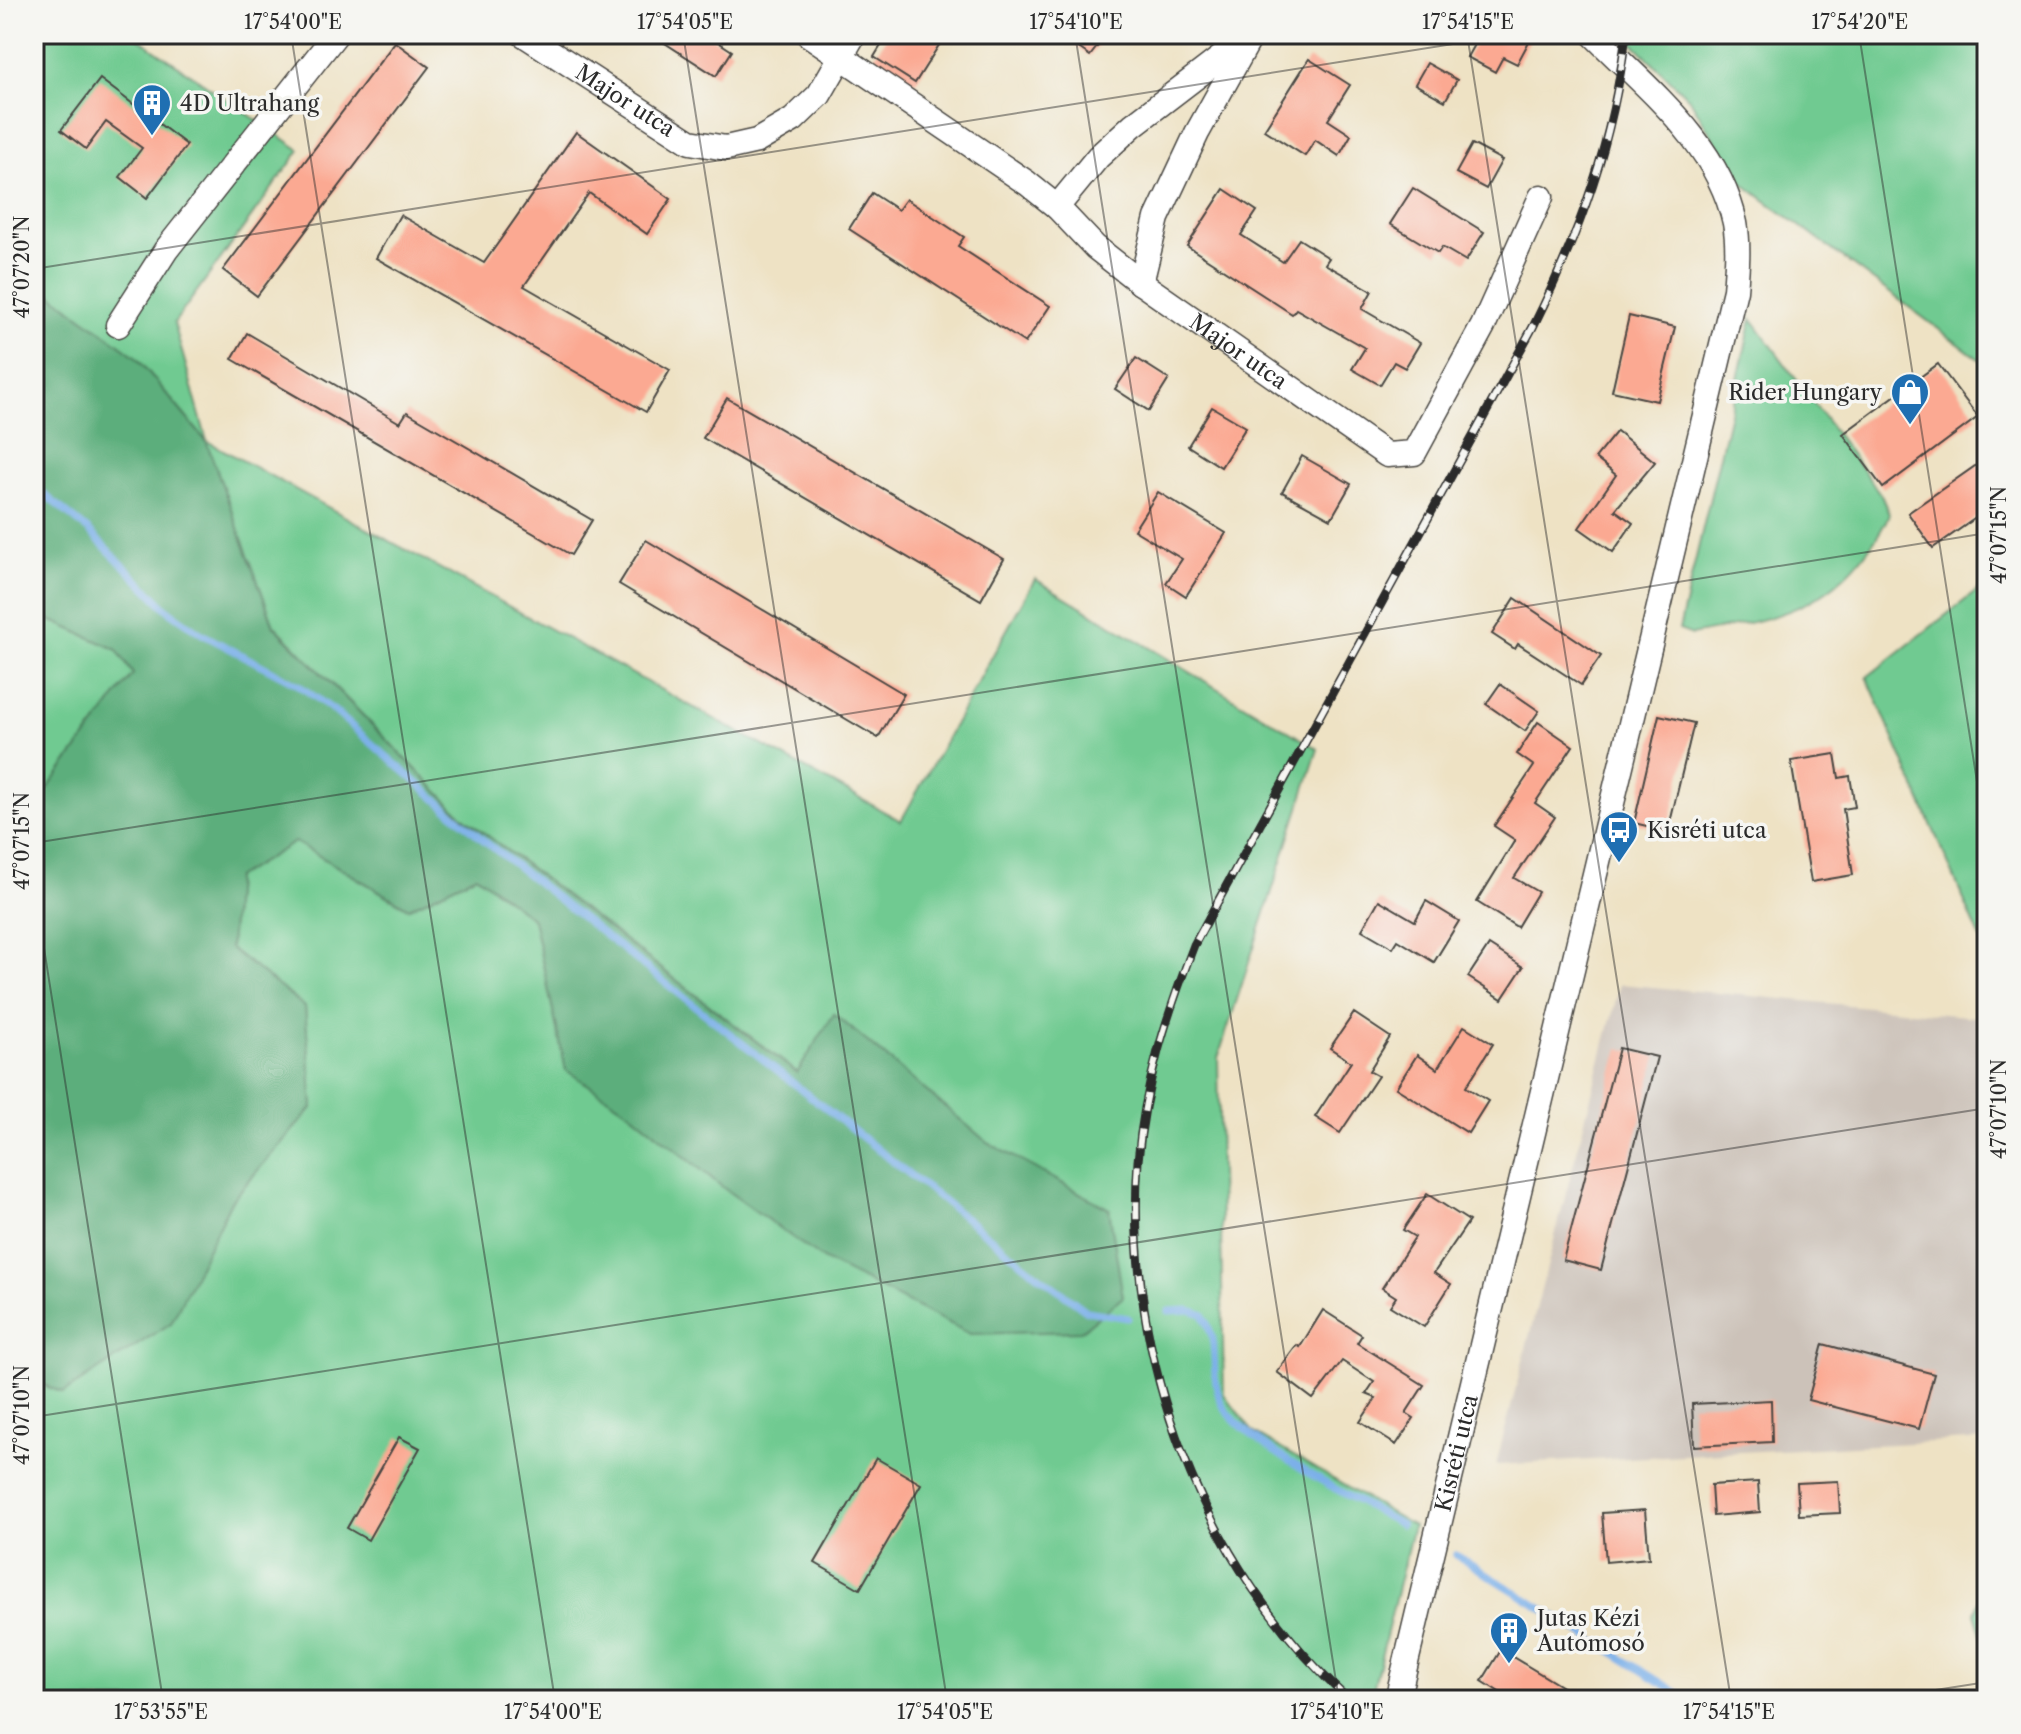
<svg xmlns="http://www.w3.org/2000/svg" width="2021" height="1734" font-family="'Libre Caslon Text',serif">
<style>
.industrial{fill:#ccc2b9}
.green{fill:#70ca91;stroke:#4e7a5e;stroke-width:2}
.forest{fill:#5cae7b;stroke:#446c53;stroke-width:2}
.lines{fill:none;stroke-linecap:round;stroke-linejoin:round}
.stream{stroke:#7cb0e9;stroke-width:7}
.building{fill:#fba992}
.minor-casing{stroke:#484642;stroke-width:27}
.minor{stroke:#fff;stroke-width:24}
.rail-casing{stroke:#2b2b2b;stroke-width:9}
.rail{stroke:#f6f6f2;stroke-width:6;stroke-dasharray:18;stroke-linecap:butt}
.ticks{fill:none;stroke:#2b2b2b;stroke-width:2;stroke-opacity:0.45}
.labels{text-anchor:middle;stroke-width:7;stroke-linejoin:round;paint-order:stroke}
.street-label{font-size:22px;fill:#2b2b2b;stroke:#f6f6f2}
.poi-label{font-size:22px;fill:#2b2b2b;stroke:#f6f6f2;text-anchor:start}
.neatline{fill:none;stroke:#2b2b2b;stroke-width:3}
.ticks-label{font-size:20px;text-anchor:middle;fill:#2b2b2b}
</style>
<rect width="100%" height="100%" fill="#f6f6f2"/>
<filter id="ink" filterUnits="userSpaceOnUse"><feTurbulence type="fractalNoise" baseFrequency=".0125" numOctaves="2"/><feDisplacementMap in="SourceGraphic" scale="16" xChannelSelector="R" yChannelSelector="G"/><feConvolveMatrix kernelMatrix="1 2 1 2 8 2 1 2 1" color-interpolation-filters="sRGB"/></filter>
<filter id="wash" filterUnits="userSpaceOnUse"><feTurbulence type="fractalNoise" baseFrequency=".006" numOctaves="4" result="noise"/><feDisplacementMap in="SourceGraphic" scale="32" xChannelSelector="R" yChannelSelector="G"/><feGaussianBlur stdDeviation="1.8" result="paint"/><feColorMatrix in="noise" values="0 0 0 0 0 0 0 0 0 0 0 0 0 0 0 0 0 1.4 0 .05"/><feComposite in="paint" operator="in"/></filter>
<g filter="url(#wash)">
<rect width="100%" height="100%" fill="#eee2c4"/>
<polygon class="industrial" points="1620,984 1987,1018 1987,1439 1496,1465"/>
<g class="green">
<polygon points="34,34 132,34 300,150 174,323 207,441 901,821 1035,579 1318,749 1218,1058 1224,1394 1253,1432 1413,1526 1373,1690 1387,1700 34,1700 34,1381 63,1393 170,1323 231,1201 313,1107 305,1007 230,948 235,878 295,842 408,908 476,875 533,919 566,1070 631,1113 725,1189 824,1260 1109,1209 987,1142 835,1015 798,1073 462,816 274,625 206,441 135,356 34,282"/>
<polygon points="1624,34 1987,34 1987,365 1730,174 1723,155 1691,101"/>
<path d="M1752 319 1881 495 1889 514C1884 528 1876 539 1867 551 1821 614 1762 620 1692 635L1679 630Z"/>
<polygon points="1987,583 1987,953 1867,677"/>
<polygon points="34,613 116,649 133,674 34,807"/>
<polygon points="1987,1575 1987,1654 1975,1613"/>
</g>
<polygon class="forest" points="34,282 135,356 206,441 274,626 462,816 797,1073 834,1014 987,1142 1109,1209 1123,1297 1081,1331 970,1334 824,1260 725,1189 631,1113 566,1070 533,919 476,875 409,908 295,842 235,878 230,948 305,1007 313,1107 231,1201 171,1323 63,1393 34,1381 34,807 133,674 116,649 34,613"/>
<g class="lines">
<g class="stream">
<polyline points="34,486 88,530 169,611 202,634 297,684 333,710 487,843 1034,1272 1087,1311 1128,1318"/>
<path d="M1169 1311 1189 1310 1203 1314C1206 1321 1210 1329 1212 1337 1216 1358 1212 1384 1222 1404 1244 1444 1359 1501 1401 1525"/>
<polyline points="1456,1555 1689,1700"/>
</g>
</g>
<g id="blocks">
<g class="building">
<polygon points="651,34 706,34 732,51 716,76"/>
<polygon points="888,34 946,34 915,83 874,57"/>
<polygon points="1059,34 1107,34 1090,56"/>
<polygon points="1480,34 1533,34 1517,64 1503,57 1495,72 1467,57"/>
<polygon points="395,42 429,67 257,296 223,270"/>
<polygon points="1309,59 1350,85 1328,120 1351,135 1339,156 1315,140 1305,156 1264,130"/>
<polygon points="1427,63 1457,80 1445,101 1415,84"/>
<polygon points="100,79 187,145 147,198 120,177 142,148 106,122 86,149 61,130"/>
<polygon points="576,132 671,199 647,234 589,193 524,286 670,370 646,412 376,258 400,215 484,263"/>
<polygon points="1472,144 1502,160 1486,189 1456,173"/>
<polygon points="1413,188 1484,232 1466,261 1442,247 1438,253 1390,224"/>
<polygon points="1224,189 1257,211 1241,235 1283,262 1299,239 1329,258 1325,264 1372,291 1362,309 1420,343 1405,368 1394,362 1380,385 1352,369 1365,348 1296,309 1292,314 1187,246"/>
<polygon points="872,193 898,210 906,199 964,237 958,246 1050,306 1025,343 849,229"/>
<polygon points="1629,316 1675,327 1657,401 1612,391"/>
<polygon points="247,333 400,423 407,412 592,520 571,555 232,359"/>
<polygon points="1136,358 1169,379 1149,411 1115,389"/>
<polygon points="1938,364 1978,417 1883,488 1843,434"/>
<polygon points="727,398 1004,559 981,600 703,438"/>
<polygon points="1212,407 1246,427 1221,467 1188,446"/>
<polygon points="1617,431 1655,462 1615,510 1633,523 1613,552 1579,528 1616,475 1595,458"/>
<polygon points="1302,456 1351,484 1331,519 1282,492"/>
<polygon points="1978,464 1987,477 1987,510 1933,548 1908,513"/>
<polygon points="1158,492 1226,533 1186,596 1166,583 1182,559 1134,530"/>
<polygon points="646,540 904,694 878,738 619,584"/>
<polygon points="1515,598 1601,656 1581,685 1518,644 1515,649 1492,634"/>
<polygon points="1500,684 1539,711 1525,731 1486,704"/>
<polygon points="1659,715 1694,723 1668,831 1634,823"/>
<polygon points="1538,722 1573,746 1535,803 1555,817 1514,878 1538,892 1517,927 1477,902 1515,840 1494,826 1534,766 1517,754"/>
<polygon points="1835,754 1839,778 1850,776 1855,807 1843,809 1853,875 1811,882 1791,761"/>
<polygon points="1379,900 1415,921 1426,901 1459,921 1434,962 1398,940 1393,948 1362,930"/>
<polygon points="1489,945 1523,967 1502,999 1468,977"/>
<polygon points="1354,1013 1390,1037 1369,1071 1378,1076 1340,1133 1315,1117 1351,1062 1330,1048"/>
<polygon points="1464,1026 1493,1044 1466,1087 1488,1101 1468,1133 1396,1088 1417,1055 1437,1069"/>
<polygon points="1619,1048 1657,1057 1601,1270 1563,1260"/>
<polygon points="1427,1194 1469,1221 1434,1273 1451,1284 1424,1327 1390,1306 1396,1297 1382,1288 1415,1237 1403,1230"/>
<polygon points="1323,1310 1362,1335 1357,1343 1424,1385 1406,1413 1414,1418 1396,1445 1360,1422 1376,1398 1366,1394 1374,1382 1342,1361 1313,1399 1277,1372 1297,1345 1300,1347"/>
<polygon points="1823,1344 1934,1374 1919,1429 1808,1400"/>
<polygon points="1771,1400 1772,1442 1694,1446 1692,1404"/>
<polygon points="399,1437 420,1448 368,1540 347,1528"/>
<polygon points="876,1458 921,1484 860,1589 815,1563"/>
<polygon points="1838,1481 1840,1513 1799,1515 1797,1483"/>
<polygon points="1758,1482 1760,1512 1713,1516 1711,1485"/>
<polygon points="1645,1510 1649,1558 1606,1562 1602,1513"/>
<polygon points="1501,1650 1584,1700 1512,1700 1482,1681"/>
</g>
</g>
</g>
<g filter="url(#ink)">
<use href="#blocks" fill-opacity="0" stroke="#484642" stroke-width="2"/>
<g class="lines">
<g class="minor-casing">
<g id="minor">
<path id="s1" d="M523 34 690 142 726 148 757 141 793 120 819 95 854 34"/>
<path id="s2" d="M808 34 1027 183 1057 207 1095 247 1141 283 1387 455 1414 453 1483 326 1541 197"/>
<polyline points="1057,207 1098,157 1133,125 1244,40"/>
<polyline points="1141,283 1157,218 1197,133 1252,34"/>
<polyline points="118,325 166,250 336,34"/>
<path id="s3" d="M1397 1700 1735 290C1737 268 1739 245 1735 223 1718 143 1647 89 1593 34"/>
</g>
</g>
<use href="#minor" class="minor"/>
<g class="rail-casing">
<path id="rail" d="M1349 1700C1201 1565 1124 1359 1138 1161 1144 1085 1167 1015 1194 945L1533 327C1581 230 1613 142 1626 34"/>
</g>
<use href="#rail" class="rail"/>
</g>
</g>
<path class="ticks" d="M291 34 555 1700M683 34 947 1700M1075 34 1339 1700M1467 34 1731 1700M1859 34 1987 845M34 269 1516 34M34 843 1987 533M34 885 163 1700M34 1417 1987 1108M1871 1700 1987 1682"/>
<defs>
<g id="building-pin" transform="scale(2)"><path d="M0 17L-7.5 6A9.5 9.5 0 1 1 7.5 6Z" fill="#1f6fb2" stroke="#f6f6f2"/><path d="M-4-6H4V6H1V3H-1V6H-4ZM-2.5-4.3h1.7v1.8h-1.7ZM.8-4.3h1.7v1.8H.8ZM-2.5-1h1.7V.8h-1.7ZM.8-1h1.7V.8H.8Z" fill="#fff"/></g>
<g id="shop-pin" transform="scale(2)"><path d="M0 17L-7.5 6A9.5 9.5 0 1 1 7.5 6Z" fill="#1f6fb2" stroke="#f6f6f2"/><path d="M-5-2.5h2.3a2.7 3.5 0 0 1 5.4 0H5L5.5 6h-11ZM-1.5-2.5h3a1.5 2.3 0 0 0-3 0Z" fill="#fff"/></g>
<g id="bus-pin" transform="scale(2)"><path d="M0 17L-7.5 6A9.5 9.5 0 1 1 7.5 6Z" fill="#1f6fb2" stroke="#f6f6f2"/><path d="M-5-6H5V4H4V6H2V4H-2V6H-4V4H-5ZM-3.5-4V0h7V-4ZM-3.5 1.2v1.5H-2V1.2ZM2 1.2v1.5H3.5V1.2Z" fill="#fff"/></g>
</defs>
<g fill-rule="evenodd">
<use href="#building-pin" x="152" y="103"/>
<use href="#shop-pin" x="1910" y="392"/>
<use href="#bus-pin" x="1619" y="830"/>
<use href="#building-pin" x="1509" y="1631"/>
</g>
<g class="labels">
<g class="street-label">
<text dy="8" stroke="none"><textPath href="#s1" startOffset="122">Major utca</textPath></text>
<text dy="8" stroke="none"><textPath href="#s2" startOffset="536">Major utca</textPath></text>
<text dy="8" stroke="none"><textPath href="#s3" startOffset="254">Kisréti utca</textPath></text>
</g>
<g class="poi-label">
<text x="180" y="111">4D Ultrahang</text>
<text x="1882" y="400" text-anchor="end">Rider Hungary</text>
<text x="1647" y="838">Kisréti utca</text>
<text x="1537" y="1626">Jutas Kézi<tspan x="1537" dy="25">Autómosó</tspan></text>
</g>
</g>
<rect width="2021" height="1734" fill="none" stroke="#f6f6f2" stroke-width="88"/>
<rect x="44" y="44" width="1933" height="1646" class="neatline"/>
<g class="ticks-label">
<text x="293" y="29">17°54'00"E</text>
<text x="685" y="29">17°54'05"E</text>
<text x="1076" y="29">17°54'10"E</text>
<text x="1468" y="29">17°54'15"E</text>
<text x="1860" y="29">17°54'20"E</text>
<text transform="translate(22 267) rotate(-90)" y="7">47°07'20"N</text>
<text transform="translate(1999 535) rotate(-90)" y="7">47°07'15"N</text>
<text transform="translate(22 841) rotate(-90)" y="7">47°07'15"N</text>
<text transform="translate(1999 1109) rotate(-90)" y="7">47°07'10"N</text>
<text transform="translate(22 1415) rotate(-90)" y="7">47°07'10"N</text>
<text x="161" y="1719">17°53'55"E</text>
<text x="553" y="1719">17°54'00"E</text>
<text x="945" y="1719">17°54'05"E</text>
<text x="1337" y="1719">17°54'10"E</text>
<text x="1729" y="1719">17°54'15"E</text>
</g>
</svg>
